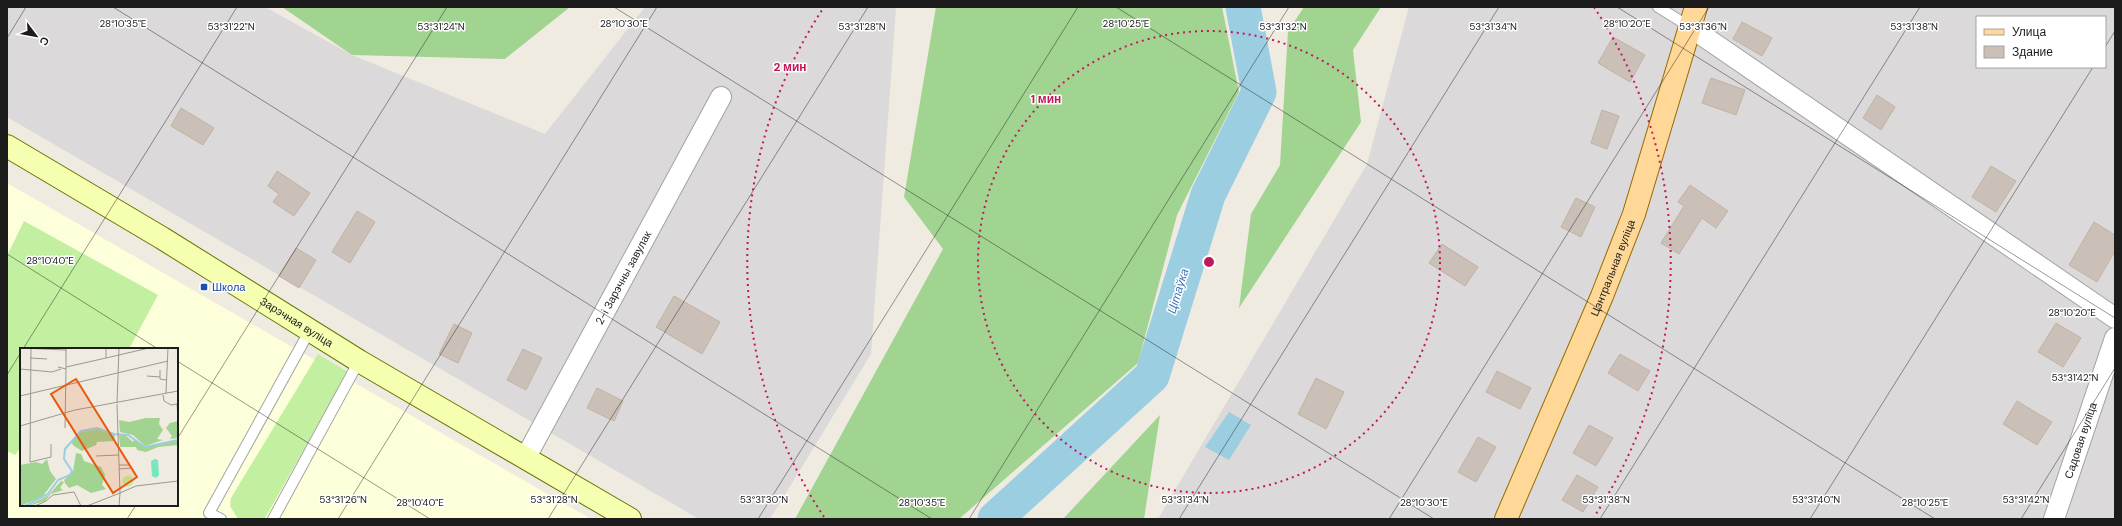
<svg xmlns="http://www.w3.org/2000/svg" width="2122" height="526" font-family="'DM Sans',sans-serif">
<style>
.residential{fill:#dbd9d9;fill-rule:evenodd}
.education{fill:#fdffda;fill-rule:evenodd}
.grass{fill:#c3efa1}
.forest{fill:#a1d391}
.water{fill:#9ccee2}
.lines{fill:none;stroke-linecap:round;stroke-linejoin:round}
.river{stroke:#9ccee2;stroke-width:35}
.building{fill:#cbc0b7;stroke:#c2b2a2}
.lane-casing{stroke:#a3a3a3;stroke-width:12}
.street-casing{stroke:#a3a3a3;stroke-width:22}
.secondary-casing{stroke:#637700;stroke-width:24}
.primary-casing{stroke:#956c00;stroke-width:24}
.lane{stroke:#fff;stroke-width:10}
.street{stroke:#fff;stroke-width:20}
.secondary{stroke:#f6ffaf;stroke-width:22}
.primary{stroke:#ffd796;stroke-width:22}
.ticks{fill:none;stroke:#1c1c1c;stroke-width:1;stroke-opacity:0.45}
.ring{fill:none;stroke:#c2185b;stroke-width:2;stroke-dasharray:2 4}
.transit-dot{fill:#1a4fb4;stroke:#fff;stroke-width:1.5}
.labels{text-anchor:middle;stroke-width:3;stroke-linejoin:round;paint-order:stroke}
.street-label{font-size:11px;fill:#1c1c1c;stroke:#fff}
.transit-label{font-size:11px;fill:#164399;stroke:#fff;text-anchor:start}
.water-label{font-size:12px;font-style:italic;fill:#4074b5;stroke:#fff}
.inset-river{fill:none;stroke:#9ccee2;stroke-width:2}
.inset-road{fill:none;stroke:#9b9892;stroke-width:1}
.view{fill:#e8590c;fill-opacity:0.15;stroke:#e8590c;stroke-width:2}
.inset-edge{fill:none;stroke:#1c1c1c;stroke-width:2}
.ticks-label{font-size:10px;text-anchor:middle;fill:#1c1c1c;stroke:#fff;stroke-width:3;stroke-linejoin:round;paint-order:stroke}
.centre{fill:#c2185b;stroke:#fff;stroke-width:2}
.ring-label{font-size:12px;text-anchor:middle;font-weight:bold;fill:#c2185b;stroke:#fff;stroke-width:3;stroke-linejoin:round;paint-order:stroke}
</style>
<rect width="100%" height="100%" fill="#efebe1"/>
<g class="residential">
<polygon points="7,7 265,7 352,55 545,134 645,7 896,7 871,354 770,519 699,519 7,117"/>
<path d="M1409 7H2115V519H1158L1367 164ZM1977 17H2105V67H1977Z"/>
</g>
<path class="education" d="M7 183 591 519H7ZM21 349H177V505H21Z"/>
<g class="grass">
<polygon points="24,221 158,295 129,349 21,349 21,447 15,455 7,451 7,256"/>
<polygon points="318,354 348,372 265,518 238,519 230,506 231,498"/>
</g>
<g class="forest">
<polygon points="282,7 570,7 505,59 352,55"/>
<polygon points="936,7 1222,7 1239,92 1177,215 1138,363 959,519 795,519 943,249 904,197"/>
<polygon points="1304,7 1381,7 1353,50 1361,122 1239,308 1251,214 1280,165 1288,31"/>
<polygon points="1160,415 1144,519 1063,519"/>
</g>
<polygon class="water" points="1229,412 1251,425 1229,460 1205,447"/>
<g class="lines">
<polyline class="river" points="995,519 1152,376 1208,195 1259,92 1243,7"/>
</g>
<g class="building">
<polygon points="1742,22 1772,38 1762,56 1733,39"/>
<polygon points="1613,37 1645,55 1630,82 1598,63"/>
<polygon points="1711,78 1745,90 1736,115 1702,103"/>
<polygon points="1877,95 1895,107 1881,130 1863,118"/>
<polygon points="181,108 214,128 203,145 171,126"/>
<polygon points="1602,110 1619,116 1607,149 1591,143"/>
<polygon points="1991,166 2016,181 1996,212 1972,197"/>
<polygon points="277,171 310,193 294,216 273,202 279,194 268,186"/>
<polygon points="1690,185 1728,211 1716,228 1702,218 1679,254 1661,243 1684,206 1678,202"/>
<polygon points="1576,198 1595,207 1581,237 1561,227"/>
<polygon points="357,211 375,222 350,263 332,252"/>
<polygon points="2094,222 2115,235 2115,251 2097,282 2069,265"/>
<polygon points="1442,244 1478,267 1465,286 1429,263"/>
<polygon points="296,248 316,260 299,288 279,276"/>
<polygon points="674,296 720,322 702,354 656,327"/>
<polygon points="2056,323 2081,338 2063,367 2038,352"/>
<polygon points="454,324 472,333 458,363 439,354"/>
<polygon points="523,349 542,358 526,390 507,380"/>
<polygon points="1620,354 1650,371 1638,391 1608,373"/>
<polygon points="1497,371 1531,388 1520,409 1486,392"/>
<polygon points="1316,378 1344,392 1326,429 1298,414"/>
<polygon points="597,388 623,401 614,421 587,408"/>
<polygon points="2017,401 2052,422 2037,445 2003,424"/>
<polygon points="1589,425 1613,438 1596,466 1573,453"/>
<polygon points="1478,437 1496,447 1476,482 1458,472"/>
<polygon points="1577,475 1598,487 1583,512 1562,500"/>
</g>
<g class="lines">
<g class="lane-casing">
<g id="lane">
<polyline points="1658,7 1690,27"/>
<polyline points="221,519 209,513 310,330"/>
<polyline points="273,519 359,361"/>
</g>
</g>
<g class="street-casing">
<g id="street">
<polyline points="1690,27 2115,318"/>
<path id="s1" d="M526 457 721 97"/>
<path id="s2" d="M2054 519 2115 338"/>
</g>
</g>
<g class="secondary-casing">
<g id="secondary">
<path id="s3" d="M7 146 162 238 359 361 630 519"/>
</g>
</g>
<g class="primary-casing">
<g id="primary">
<path id="s4" d="M1506 519 1602 296 1634 214 1696 7"/>
</g>
</g>
<use href="#lane" class="lane"/>
<use href="#street" class="street"/>
<use href="#secondary" class="secondary"/>
<use href="#primary" class="primary"/>
</g>
<path class="ticks" d="M113 7 932 519M614 7 1434 519M1116 7 1935 519M1617 7 2115 318M7 38 26 7M2105 47 2115 31M7 254 158 349M23 349 237 7M177 361 430 519M7 375 21 352M177 439 447 7M127 519 136 505M338 519 657 7M548 519 868 7M758 519 1078 7M969 519 1289 7M1179 519 1499 7M1389 519 1709 7M1600 519 1920 7M1810 519 2093 67M2021 519 2115 368"/>
<g class="ring">
<circle cx="1209" cy="262" r="231"/>
<path d="M824 517A462 462 0 0 1 824 7M1594 7A462 462 0 0 1 1594 517"/>
</g>
<rect class="transit-dot" x="200" y="283" width="8" height="8" rx="2"/>
<g class="labels">
<g class="street-label">
<text dy="4" stroke="none"><textPath href="#s4" startOffset="273">Цэнтральная вуліца</textPath></text>
<text dy="4" stroke="none"><textPath href="#s1" startOffset="204">2-і Зарэчны завулак</textPath></text>
<text dy="4" stroke="none"><textPath href="#s3" startOffset="339">Зарэчная вуліца</textPath></text>
<text dy="4" stroke="none"><textPath href="#s2" startOffset="83">Садовая вуліца</textPath></text>
</g>
<g class="transit-label">
<text x="212" y="291">Школа</text>
</g>
<g class="water-label">
<text transform="translate(1178 291) rotate(-73)" y="4">Цітаўка</text>
</g>
</g>
<g transform="translate(20 348)">
<rect width="158" height="158" fill="#efebe1"/>
<path d="M102.5 133a5.5 5.5 0 1 1 11 0a5.5 5.5 0 1 1-11 0Z" fill="#c3efa1"/>
<path d="M126 70H140L139 76 143 82 137 91 143 92 125 98 113 87 100 84 99 72 109 74ZM158 73V90L150 91 152 88 146 80 150 75ZM77 81 95 87 94 93 77 94 76 97 62 103 54 98 51 94 61 84ZM99 87H105L113 94 114 91 126 99 158 92V97L138 99 126 104 117 102 116 99H100ZM56 105 61 106 64 113 81 119 85 127 82 137 86 141 71 145 57 137 49 140 45 135 44 132 53 124ZM27 111 30 123 36 131 22 149 0 158V117L16 114 22 116ZM41 133 44 134 40 140 43 142 31 146 25 153 8 158 29 147Z" fill="#a1d391"/>
<path d="M135 111 138 112 139 127 136 130 132 128 131 113Z" fill="#76e7c1"/>
<path class="inset-river" d="M5 158 28 146 38 132 50 127 52 123 44 111 45 101 61 83 77 80 94 86 108 87 125 99 158 92"/>
<path class="inset-road" d="M0 0 46 2M11 0 10 114 31 109V96M10 10 27 11M86 10 129 0M38 19 46 21V0M46 19 86 10V0M0 21 32 24 41 21M140 22V31L146 32M127 28 140 29M146 45 148 0M143 47 144 53 151 57 157 56 158 70M0 48 148 13M97 55 99 0M0 78 55 62 158 43M45 80 46 21M76 108 99 107M99 117H110L111 120 99 121M15 158 26 153 33 147 54 144 61 158M67 158 100 145 97 56M99 158 100 145 116 138 158 133"/>
<path class="view" d="M56 31 117 129 93 145 31 46Z"/>
<rect width="158" height="158" class="inset-edge"/>
</g>
<g class="ticks-label">
<text x="123" y="27">28°10'35"E</text>
<text x="624" y="27">28°10'30"E</text>
<text x="1126" y="27">28°10'25"E</text>
<text x="1627" y="27">28°10'20"E</text>
<text x="231" y="30">53°31'22"N</text>
<text x="441" y="30">53°31'24"N</text>
<text x="862" y="30">53°31'28"N</text>
<text x="1283" y="30">53°31'32"N</text>
<text x="1493" y="30">53°31'34"N</text>
<text x="1703" y="30">53°31'36"N</text>
<text x="1914" y="30">53°31'38"N</text>
<text x="50" y="264">28°10'40"E</text>
<text x="2072" y="316">28°10'20"E</text>
<text x="2075" y="381">53°31'42"N</text>
<text x="343" y="503">53°31'26"N</text>
<text x="554" y="503">53°31'28"N</text>
<text x="764" y="503">53°31'30"N</text>
<text x="1185" y="503">53°31'34"N</text>
<text x="1606" y="503">53°31'38"N</text>
<text x="1816" y="503">53°31'40"N</text>
<text x="2026" y="503">53°31'42"N</text>
<text x="420" y="506">28°10'40"E</text>
<text x="922" y="506">28°10'35"E</text>
<text x="1424" y="506">28°10'30"E</text>
<text x="1925" y="506">28°10'25"E</text>
</g>
<circle cx="1209" cy="262" r="6" class="centre"/>
<g class="ring-label">
<text x="790" y="71">2 мин</text>
<text x="1046" y="103">1 мин</text>
</g>
<rect width="2122" height="526" fill="none" stroke="#1c1c1c" stroke-width="16"/>
<rect x="1976" y="16" width="130" height="52" fill="#ffffff" stroke="#a4a4a4"/>
<rect x="1984" y="29" width="20" height="6" fill="#ffd796" stroke="#a4a4a4"/>
<text x="2012" y="36" font-size="12" fill="#1c1c1c">Улица</text>
<rect x="1984" y="46" width="20" height="12" fill="#cbc0b7" stroke="#a4a4a4"/>
<text x="2012" y="56" font-size="12" fill="#1c1c1c">Здание</text>
<g transform="translate(36 36) rotate(122)" stroke="#ffffff" stroke-width="3" paint-order="stroke">
<path d="M0-3L7 15L0 10L-7 15Z" fill="#1c1c1c"/>
<text y="-6" font-size="11" font-weight="bold" text-anchor="middle" fill="#1c1c1c">С</text>
</g>
</svg>
